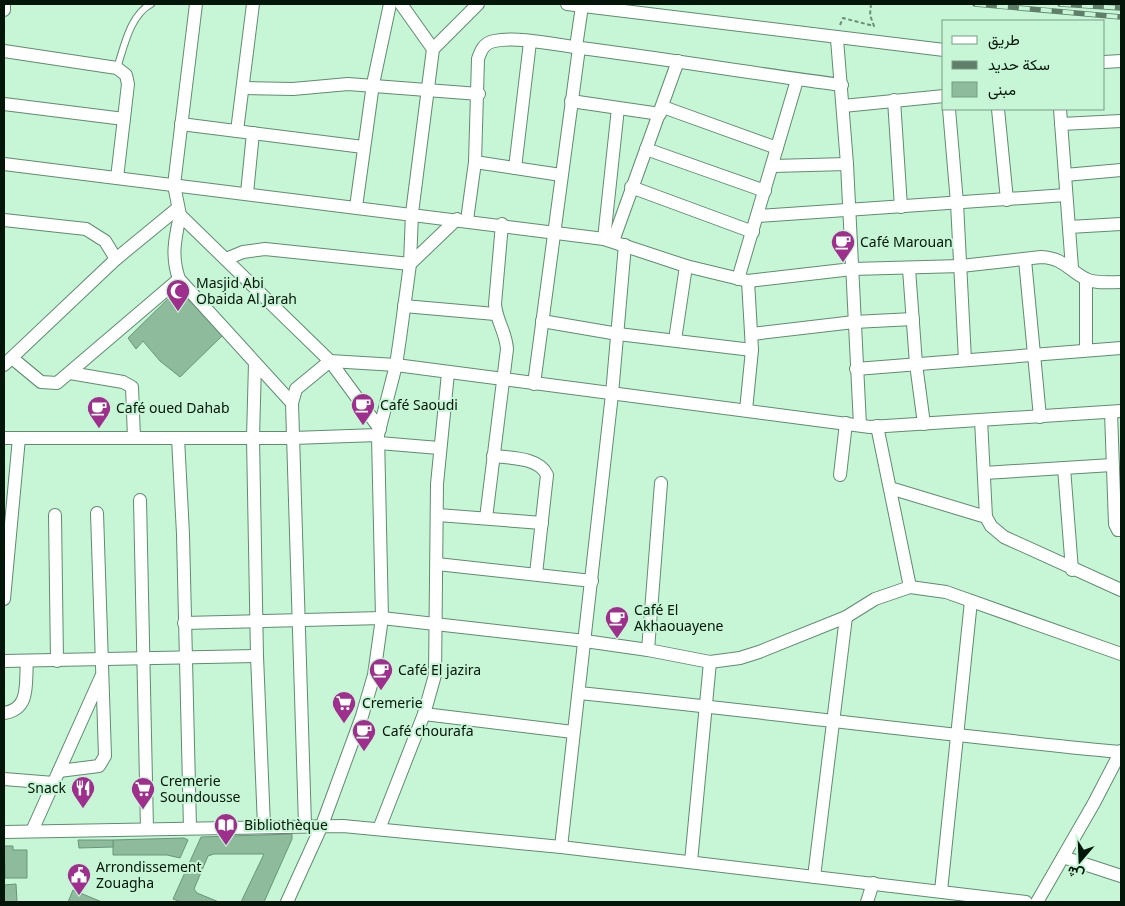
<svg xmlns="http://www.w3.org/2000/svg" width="1125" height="906" font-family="'Noto Sans',Vazirmatn,sans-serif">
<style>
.building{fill:#8dbb9c;stroke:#689678}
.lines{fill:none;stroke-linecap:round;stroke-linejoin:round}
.service-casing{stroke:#5f8c6f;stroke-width:8}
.minor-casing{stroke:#5f8c6f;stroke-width:14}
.path{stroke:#6c8e78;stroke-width:2;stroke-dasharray:4 2.5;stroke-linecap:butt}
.service{stroke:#fff;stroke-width:6}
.minor{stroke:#fff;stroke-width:12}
.rail-casing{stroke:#607f6a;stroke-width:5.5}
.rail{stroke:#c6f6d6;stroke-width:4;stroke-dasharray:11;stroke-linecap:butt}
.labels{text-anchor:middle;stroke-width:4;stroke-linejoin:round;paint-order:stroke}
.poi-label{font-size:14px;fill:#04150a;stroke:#c6f6d6;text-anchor:start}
</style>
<rect width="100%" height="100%" fill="#c6f6d6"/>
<g class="building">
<polygon points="178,289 223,335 180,377 160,361 143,341 136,349 128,338"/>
<polygon points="292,834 292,839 264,902 241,902 264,854 214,854 208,856 194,889 197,893 219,902 181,902 173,899 201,837"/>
<polygon points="184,838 188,840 180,858 167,855 113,855 113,840"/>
<polygon points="78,840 113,840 113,847 79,848"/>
<polygon points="4,846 13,846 13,850 27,850 27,878 5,878"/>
<polygon points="16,884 17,902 4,902 4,885"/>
<polygon points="73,890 102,902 68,902"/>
</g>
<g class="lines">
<g class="service-casing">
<path id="service" d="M117 68C124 47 130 15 151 4"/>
</g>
<g class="minor-casing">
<g id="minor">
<polyline points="196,4 174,185 180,215 330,361 380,429"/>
<polyline points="401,4 433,49"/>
<polyline points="567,4 944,50"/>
<polyline points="4,10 4,4"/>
<polyline points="837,39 847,164 860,425"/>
<polyline points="576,47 582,6"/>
<polyline points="4,51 117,68 126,75 128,84 117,178"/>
<polyline points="1104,62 1121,61"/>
<polyline points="243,88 293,89 348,84 479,94"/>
<polyline points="894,100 901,207"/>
<polyline points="571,101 660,114"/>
<polyline points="4,104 124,119"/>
<polyline points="843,106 944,96"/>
<polyline points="663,107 777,148"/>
<polyline points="949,109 957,203 965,360"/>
<polyline points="998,109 1007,200"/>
<polyline points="1060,109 1072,268"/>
<polyline points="181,124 363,147"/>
<polyline points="1061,124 1121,121"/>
<polyline points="237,131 253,4"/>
<polyline points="646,149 765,191"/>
<polyline points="475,162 561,175"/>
<path d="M4 164 604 239 686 266 748 281 852 269 961 266 1041 257C1064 258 1068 270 1086 279 1097 284 1110 282 1121 282"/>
<polyline points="773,166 847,164"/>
<polyline points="515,168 530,42"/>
<polyline points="1065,175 1121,170"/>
<polyline points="631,187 753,232"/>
<polyline points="247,193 253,133"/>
<polyline points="356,207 373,84 390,4"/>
<path d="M180 215C175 239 171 256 179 279L292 403"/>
<polyline points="758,216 1066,195"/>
<polyline points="4,220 86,229 105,241 116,259"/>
<path d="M467 220 475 162 478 59C481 50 484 43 494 41 519 36 556 45 581 48 668 59 755 74 842 85"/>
<polyline points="1069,227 1121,224"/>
<polyline points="604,239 618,108"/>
<polyline points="613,241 678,61"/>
<polyline points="226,259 243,252 265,249 410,264 457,219"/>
<polyline points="1025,260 1040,417"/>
<polyline points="909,269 916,364 924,424"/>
<polyline points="738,279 797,80"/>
<polyline points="404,306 495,314"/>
<polyline points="542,321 618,334 752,350"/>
<polyline points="752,334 854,322 913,319"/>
<polyline points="675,340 686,266"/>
<polyline points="1086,350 1086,279"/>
<polyline points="12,358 41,382 57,383 179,279"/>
<polyline points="255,363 253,438 257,656 264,826"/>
<polyline points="4,365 116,259 178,208"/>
<polyline points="856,369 1121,348"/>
<polyline points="70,373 123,382 132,387 134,438"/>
<polyline points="534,384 579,48"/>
<polyline points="746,410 752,350 748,281"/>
<polyline points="1111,412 1115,524 1118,530 1121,530"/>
<polyline points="981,420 986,517 991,526 1004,537 1121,590"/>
<polyline points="877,426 910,587"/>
<polyline points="4,438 293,438 378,435"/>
<polyline points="178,438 183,534 190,828"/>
<polyline points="379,443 439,448"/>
<path d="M493 456C510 458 539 457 547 475L536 574"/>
<polyline points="1064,468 1072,570"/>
<polyline points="984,473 1112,465"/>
<polyline points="840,475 846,423"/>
<polyline points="890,488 986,517"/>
<polyline points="140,500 147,829"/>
<polyline points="55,515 57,661"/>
<polyline points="438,515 542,523"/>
<path d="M486 518 507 349C506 332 496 320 495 304L502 224"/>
<polyline points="437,564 592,581"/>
<polyline points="4,599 19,438"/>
<polyline points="184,623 382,618 585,641 648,650 710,662 740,658 759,652 846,617 875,599 910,587 946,592 1121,654"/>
<polyline points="648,650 661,483"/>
<polyline points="4,661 257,656"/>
<path d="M579 693C760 711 939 735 1120 752"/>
<path d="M4 713C31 709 25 683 27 661"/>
<polyline points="424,714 573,732"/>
<polyline points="59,771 99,766 105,756 97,513"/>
<polyline points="4,779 54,783"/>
<polyline points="305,825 292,403 296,389 330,361 396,365 870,427 1121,411"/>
<polyline points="379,829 424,714 435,675 437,484 448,373"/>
<polyline points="32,831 101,677"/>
<polyline points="4,832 343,826 561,847 1026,902"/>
<polyline points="561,847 612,394 625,245"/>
<polyline points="1063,857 1121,876"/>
<polyline points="691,862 710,662"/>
<polyline points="814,877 846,617"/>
<polyline points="941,891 971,601"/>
<polyline points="287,902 322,825 362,716 374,675 382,618 378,435 396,365 400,338 410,264 412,213 433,49 478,4"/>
<polyline points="867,902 873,883"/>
<polyline points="1037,902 1094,803 1121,751"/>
</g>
</g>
<polyline class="path" points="840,25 843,18 874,26 870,15 871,4"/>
<use href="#service" class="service"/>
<use href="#minor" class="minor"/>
<g class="rail-casing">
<g id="rail">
<polyline points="975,4 1121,17"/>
<polyline points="1060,4 1121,8"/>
</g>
</g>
<use href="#rail" class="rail"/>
</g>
<defs>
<g id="cafe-pin" transform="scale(1.25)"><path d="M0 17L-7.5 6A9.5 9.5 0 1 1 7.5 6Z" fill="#9f2f8c" stroke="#c6f6d6"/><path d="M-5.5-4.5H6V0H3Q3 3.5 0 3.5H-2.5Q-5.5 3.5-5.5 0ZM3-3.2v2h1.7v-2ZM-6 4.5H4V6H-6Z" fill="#fff"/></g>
<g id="mosque-pin" transform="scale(1.25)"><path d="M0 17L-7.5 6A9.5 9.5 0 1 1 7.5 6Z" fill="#9f2f8c" stroke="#c6f6d6"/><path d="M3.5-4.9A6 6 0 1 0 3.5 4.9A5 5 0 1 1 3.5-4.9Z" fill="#fff"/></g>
<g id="supermarket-pin" transform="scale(1.25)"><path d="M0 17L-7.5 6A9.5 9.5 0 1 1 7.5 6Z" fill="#9f2f8c" stroke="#c6f6d6"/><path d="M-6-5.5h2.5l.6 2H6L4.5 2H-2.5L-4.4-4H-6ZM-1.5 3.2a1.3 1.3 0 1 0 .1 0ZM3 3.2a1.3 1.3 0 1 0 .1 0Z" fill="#fff"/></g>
<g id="restaurant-pin" transform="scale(1.25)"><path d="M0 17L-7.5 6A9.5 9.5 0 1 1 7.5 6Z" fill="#9f2f8c" stroke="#c6f6d6"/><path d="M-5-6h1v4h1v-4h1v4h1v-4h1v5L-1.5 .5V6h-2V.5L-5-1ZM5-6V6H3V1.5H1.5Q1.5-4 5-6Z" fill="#fff"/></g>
<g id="library-pin" transform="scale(1.25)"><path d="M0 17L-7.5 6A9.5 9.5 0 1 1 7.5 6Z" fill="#9f2f8c" stroke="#c6f6d6"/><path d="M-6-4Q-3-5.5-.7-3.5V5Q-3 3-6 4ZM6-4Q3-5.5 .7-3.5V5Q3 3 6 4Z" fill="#fff"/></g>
<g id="civic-pin" transform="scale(1.25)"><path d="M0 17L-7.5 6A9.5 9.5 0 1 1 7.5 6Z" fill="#9f2f8c" stroke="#c6f6d6"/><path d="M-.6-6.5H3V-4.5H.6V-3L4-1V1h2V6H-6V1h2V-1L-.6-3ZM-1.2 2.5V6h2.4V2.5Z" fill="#fff"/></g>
</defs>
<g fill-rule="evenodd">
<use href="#cafe-pin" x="843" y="242"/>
<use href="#mosque-pin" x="178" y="291"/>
<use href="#cafe-pin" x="363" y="405"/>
<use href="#cafe-pin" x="99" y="408"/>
<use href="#cafe-pin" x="617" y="618"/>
<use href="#cafe-pin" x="381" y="670"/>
<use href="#supermarket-pin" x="344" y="703"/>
<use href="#cafe-pin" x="364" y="731"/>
<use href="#restaurant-pin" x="83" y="788"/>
<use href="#supermarket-pin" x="143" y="789"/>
<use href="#library-pin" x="226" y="825"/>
<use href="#civic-pin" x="79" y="875"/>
</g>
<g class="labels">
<g class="poi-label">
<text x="860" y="247">Café Marouan</text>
<text x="196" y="288">Masjid Abi<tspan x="196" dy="16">Obaida Al Jarah</tspan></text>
<text x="380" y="410">Café Saoudi</text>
<text x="116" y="413">Café oued Dahab</text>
<text x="634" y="615">Café El<tspan x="634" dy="16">Akhaouayene</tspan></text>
<text x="398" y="675">Café El jazira</text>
<text x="362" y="708">Cremerie</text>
<text x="382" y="736">Café chourafa</text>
<text x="160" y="786">Cremerie<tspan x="160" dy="16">Soundousse</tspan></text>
<text x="66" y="793" text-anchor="end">Snack</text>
<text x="244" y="830">Bibliothèque</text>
<text x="96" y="872">Arrondissement<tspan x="96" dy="16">Zouagha</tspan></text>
</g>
</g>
<rect width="1125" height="906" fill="none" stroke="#04150a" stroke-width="10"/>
<rect x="942" y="20" width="162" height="90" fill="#c6f6d6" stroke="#789c84"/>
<rect x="952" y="36" width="25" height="8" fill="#ffffff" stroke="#789c84"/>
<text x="988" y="45" font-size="15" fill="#04150a">طريق</text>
<rect x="952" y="61" width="25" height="8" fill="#607f6a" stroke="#789c84"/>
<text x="988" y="70" font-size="15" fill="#04150a">سكة حديد</text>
<rect x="952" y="82" width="25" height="15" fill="#8dbb9c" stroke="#789c84"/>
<text x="988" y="95" font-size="15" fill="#04150a">مبنى</text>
<g transform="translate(1080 861) rotate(199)" stroke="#c6f6d6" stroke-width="4" paint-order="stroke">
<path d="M0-4L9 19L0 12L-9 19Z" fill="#04150a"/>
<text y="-8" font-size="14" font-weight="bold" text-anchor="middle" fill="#04150a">ش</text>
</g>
</svg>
